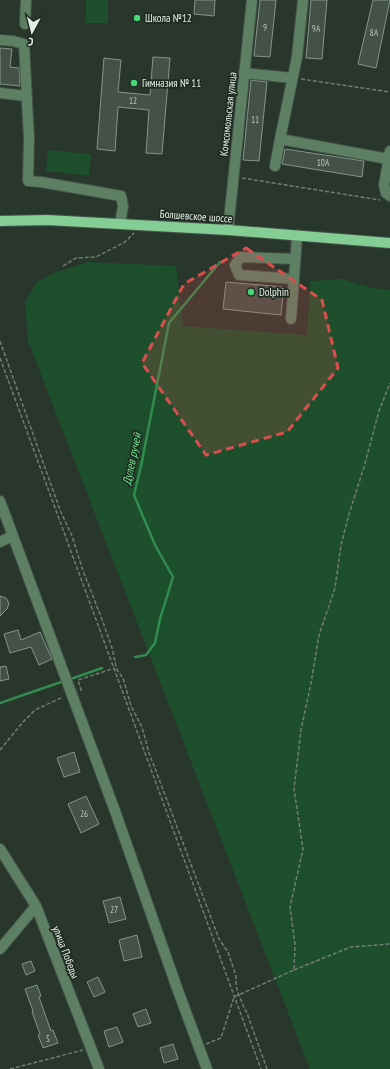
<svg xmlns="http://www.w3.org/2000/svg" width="390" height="1069" font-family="'PT Sans Narrow',sans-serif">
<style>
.green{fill:#1d4f2c}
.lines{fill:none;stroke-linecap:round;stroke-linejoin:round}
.stream{stroke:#328c4f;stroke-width:2.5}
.building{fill:#435146;stroke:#859588}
.minor-casing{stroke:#465349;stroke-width:12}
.major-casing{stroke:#465349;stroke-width:12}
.path{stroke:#717d73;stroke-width:1.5;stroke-dasharray:4 2;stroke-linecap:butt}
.minor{stroke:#5d8065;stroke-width:10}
.major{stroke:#84cd95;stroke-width:10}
.marked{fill:#d94f4e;fill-opacity:0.2;stroke:#d94f4e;stroke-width:3;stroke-dasharray:8 5;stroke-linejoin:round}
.poi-dot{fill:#48d778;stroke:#1f2c21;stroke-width:1.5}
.labels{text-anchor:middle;stroke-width:3.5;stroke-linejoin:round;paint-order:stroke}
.number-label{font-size:9px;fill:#bcc6be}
.poi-label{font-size:11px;fill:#e5ede6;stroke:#1f2c21;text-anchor:start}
.street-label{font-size:11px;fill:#e5ede6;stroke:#1f2c21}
.water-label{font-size:12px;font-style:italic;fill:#6ee08e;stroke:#1f2c21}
</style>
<rect width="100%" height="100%" fill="#28362b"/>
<g class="green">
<rect x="86" y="0" width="22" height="23"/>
<polygon points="48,150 91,154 89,176 46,171"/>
<polygon points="88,262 176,266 183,326 307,335 310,281 342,279 368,287 390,290 390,1069 310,1069 28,341 25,302 37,282 54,273"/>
</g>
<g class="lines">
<g class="stream">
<polyline points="135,657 146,655 155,643 160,619 173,577 155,545 134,495 141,466 169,323 220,262"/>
<polyline points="68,680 102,668"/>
<polyline points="0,703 64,681"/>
</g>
</g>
<g class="building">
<polygon points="195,0 215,0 214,16 194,14"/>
<polygon points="260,0 276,0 270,57 254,56"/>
<polygon points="311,0 327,0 322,59 306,58"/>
<polygon points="373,0 390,0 376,68 358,64"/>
<polygon points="0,48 12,49 10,67 19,68 20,86 0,84"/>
<polygon points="153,57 170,58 162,154 146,153 149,110 118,107 115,151 97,149 104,58 121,60 118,92 150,95"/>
<polygon points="251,80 267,82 259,161 243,160"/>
<polygon points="285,149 364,161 362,177 282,164"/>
<polygon points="226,282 284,287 281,315 223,309"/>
<polygon points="0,596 6,598 9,603 7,609 0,616"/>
<polygon points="18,630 21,640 40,632 52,659 39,665 31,647 10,653 4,634"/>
<polygon points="6,666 9,679 0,681 0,667"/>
<polygon points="74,752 80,772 64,777 57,758"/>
<polygon points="86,796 99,824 81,833 68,804"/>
<polygon points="120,897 126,919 109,923 103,901"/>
<polygon points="137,935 142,957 124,961 119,940"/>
<polygon points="31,961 35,971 26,975 22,964"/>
<polygon points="98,977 105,992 94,997 87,982"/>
<polygon points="37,985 41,996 39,997 51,1031 53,1030 58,1043 43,1048 38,1035 40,1034 32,1012 33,1011 25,989"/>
<polygon points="146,1009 151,1023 138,1027 133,1014"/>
<polygon points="117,1027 123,1042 109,1047 104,1031"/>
<polygon points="173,1044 178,1059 164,1063 160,1048"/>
</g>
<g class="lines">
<g class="minor-casing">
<g id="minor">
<polyline points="25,24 26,0"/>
<polyline points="0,40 13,41 24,44 29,139 28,181 41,182 121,196 123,206 120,224"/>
<polyline points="244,73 292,78"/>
<polyline points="0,93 26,96"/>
<polyline points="280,139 297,57 303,0"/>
<polyline points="390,151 384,185 386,193 390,196"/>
<polyline points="275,166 280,139 388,159"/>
<polyline points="228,230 252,0"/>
<polyline points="295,259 241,257 235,265 239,275 294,279 297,236"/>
<polyline points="291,319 294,279"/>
<polyline points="0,501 115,811 177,988 207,1069"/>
<polyline points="0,542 12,536"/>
<polyline points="0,849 36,906 99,1069"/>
<polyline points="0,949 36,906"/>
</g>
</g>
<g class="major-casing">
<polyline id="major" points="0,221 47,220 228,230 390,243"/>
</g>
<g class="path">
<polyline points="301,79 390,92"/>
<polyline points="242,178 380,200"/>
<polyline points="63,266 76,258 96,257 125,242 134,233"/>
<polyline points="0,341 60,510 72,536 82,568 103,622 112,648 117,670 123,678 131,706 142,727 149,753 156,771 219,939 228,952 236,976 236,982 237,990 242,1003 247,1013 267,1069"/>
<polyline points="0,358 261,1069"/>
<polyline points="80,690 81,690 78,680 115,668"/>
<polyline points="0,750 23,722 35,710 63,697"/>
<polyline points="294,970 351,947 390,944"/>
<polyline points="206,1044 221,1038 234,997 294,970 295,945 290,907 303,849 294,789 301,730 311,683 319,635 335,588 341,545 349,514 364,467 379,411 390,383"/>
<polyline points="10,1069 83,1050"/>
</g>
<use href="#minor" class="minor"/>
<use href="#major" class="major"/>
</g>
<path class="marked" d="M246 248 322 300 338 368 287 432 206 455 142 363 184 284Z"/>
<g class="poi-dot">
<circle cx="137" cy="18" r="4"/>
<circle cx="134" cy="83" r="4"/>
<circle cx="251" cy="292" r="4"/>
</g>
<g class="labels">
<g class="number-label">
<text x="265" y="31">9</text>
<text x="316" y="32">9А</text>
<text x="374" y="36">8А</text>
<text x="133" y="104">12</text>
<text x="255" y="123">11</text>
<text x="323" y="166">10А</text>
<text x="84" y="817">26</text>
<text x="114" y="913">27</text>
<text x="48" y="1042">5</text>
</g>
<g class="poi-label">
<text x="145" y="22">Школа №12</text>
<text x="142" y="87">Гимназия № 11</text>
<text x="259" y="296">Dolphin</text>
</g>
<g class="street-label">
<text transform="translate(228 114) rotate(-84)" y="4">Комсомольская улица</text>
<text transform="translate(196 216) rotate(4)" y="4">Болшевское шоссе</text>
<text transform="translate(66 952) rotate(69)" y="4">улица Победы</text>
</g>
<g class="water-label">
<text transform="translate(132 459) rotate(-78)" y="4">Дулев ручей</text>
</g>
</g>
<g transform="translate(32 32) rotate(187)" stroke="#1f2c21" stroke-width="3" paint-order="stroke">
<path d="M0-3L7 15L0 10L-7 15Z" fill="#e5ede6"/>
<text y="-6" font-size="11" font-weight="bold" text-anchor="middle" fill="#e5ede6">С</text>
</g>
</svg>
